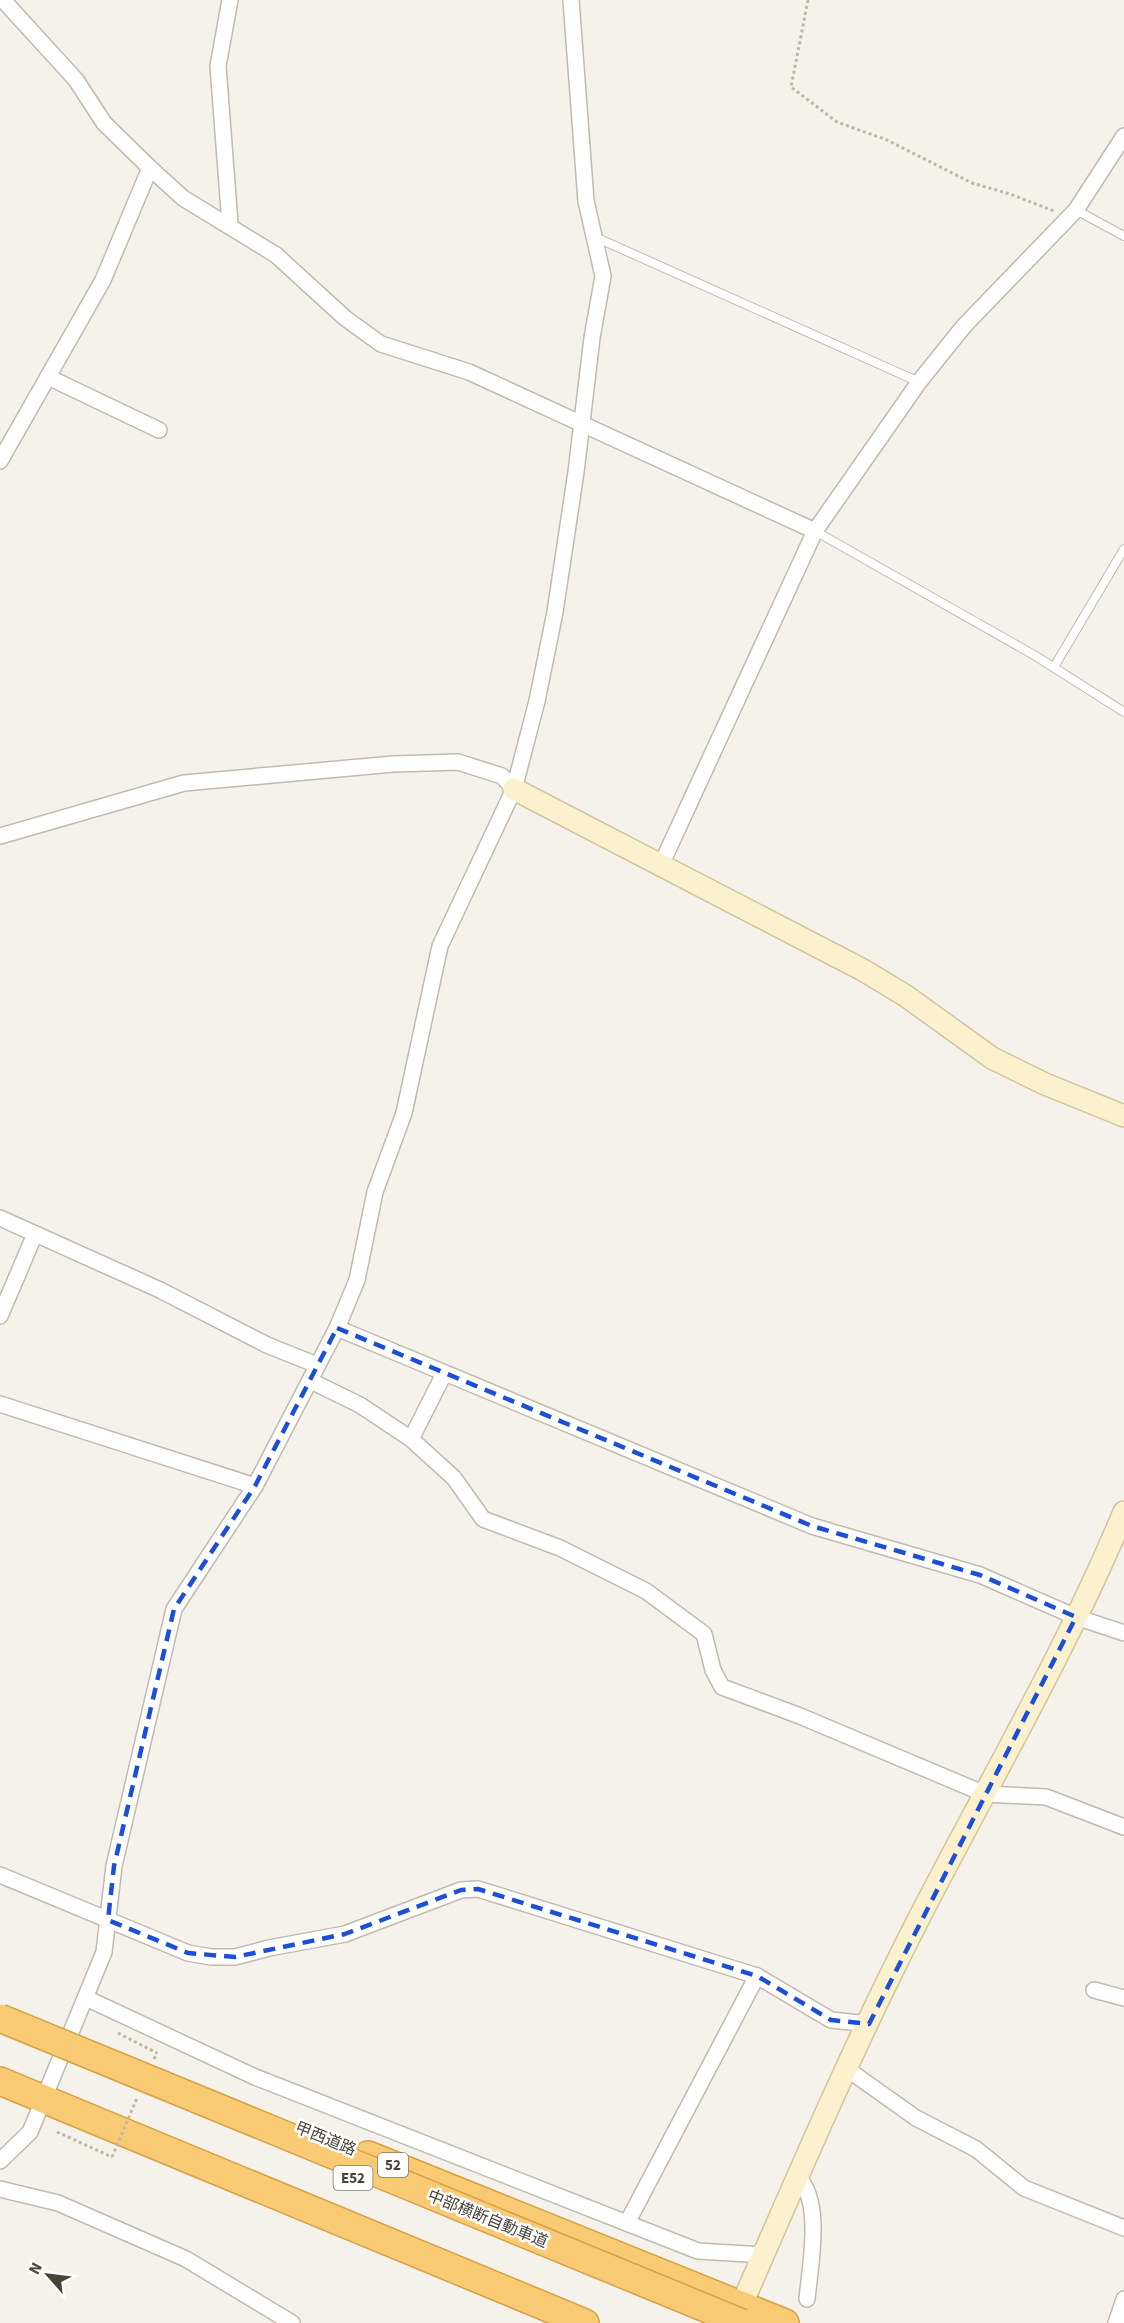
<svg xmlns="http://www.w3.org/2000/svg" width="1124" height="2323" font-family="'Source Sans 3','Noto Sans JP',sans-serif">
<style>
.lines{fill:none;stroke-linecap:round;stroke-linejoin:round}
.lane-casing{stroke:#c1baae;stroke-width:10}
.street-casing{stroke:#c1baae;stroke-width:18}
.secondary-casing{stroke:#d3c49d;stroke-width:24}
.highway-casing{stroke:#d89f43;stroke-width:30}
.path{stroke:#c2b6a0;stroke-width:3;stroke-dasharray:3 3;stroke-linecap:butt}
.lane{stroke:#fff;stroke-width:8}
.street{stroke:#fff;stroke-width:15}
.secondary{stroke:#fcf1cf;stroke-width:21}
.highway{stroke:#f8ca74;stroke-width:27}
.highway-bridge-casing{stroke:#d89f43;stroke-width:30;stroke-linecap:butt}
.path-bridge{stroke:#c2b6a0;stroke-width:3;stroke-dasharray:3 3;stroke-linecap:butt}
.highway-bridge{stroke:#f8ca74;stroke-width:27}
.marked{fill:none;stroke:#1d4ed8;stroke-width:4.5;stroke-dasharray:12 8;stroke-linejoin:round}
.labels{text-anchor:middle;stroke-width:5;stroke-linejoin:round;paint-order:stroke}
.shield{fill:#fff;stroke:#807b74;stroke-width:1.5}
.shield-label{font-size:15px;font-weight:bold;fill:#4a4339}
.street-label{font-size:16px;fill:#4a4339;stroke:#fff}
</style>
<rect width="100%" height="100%" fill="#f5f2ec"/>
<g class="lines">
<g class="lane-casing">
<g id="lane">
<polyline points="1076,210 1124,236"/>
<polyline points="595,237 919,382"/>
<polyline points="815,531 1034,655 1124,712"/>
<polyline points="1054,667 1124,549"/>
</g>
</g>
<g class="street-casing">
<g id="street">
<polyline points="3,0 76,80 104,123 150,168 183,198 276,255 345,318 381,344 469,372 815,531"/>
<polyline points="230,0 218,66 230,224"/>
<polyline points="48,377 159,430"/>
<polyline points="0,461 103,280 150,168"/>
<polyline points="0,836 184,783 393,764 458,762 502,776 514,789"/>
<polyline points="661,865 815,531 919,382 964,326 1076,210 1124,136"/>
<polyline points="0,1218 160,1290 267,1345 317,1365"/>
<polyline points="0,1316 35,1234"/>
<polyline points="337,1328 812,1526 980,1575 1076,1617 1124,1633"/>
<polyline points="311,1381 360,1405 411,1439 454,1478 483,1519 560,1548 646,1591 704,1634 713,1670 722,1687 800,1716 985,1794 1046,1797 1124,1827"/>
<polyline points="0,1404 255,1486"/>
<polyline points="411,1439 444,1374"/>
<polyline points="0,1875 188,1953 211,1957 235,1957 269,1948 345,1934 461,1890 478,1889 757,1976 831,2020 869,2024"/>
<polyline points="1094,1990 1124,1998"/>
<polyline points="86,1998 255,2077 698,2251 764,2255"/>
<polyline points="847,2069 916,2118 976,2149 1024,2188 1124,2228"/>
<polyline points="0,2161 30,2132 104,1952 114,1866 174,1609 255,1486 337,1328 357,1280 375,1192 404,1113 440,946 514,789 537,701 555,612 576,472 592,338 603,276 586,201 571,0"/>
<path d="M798 2177C823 2202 810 2266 807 2299"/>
<polyline points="0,2189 58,2203 186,2259 292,2323"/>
<polyline points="627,2223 757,1976"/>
<polyline points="1116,2323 1124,2299"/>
</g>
</g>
<g class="secondary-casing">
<g id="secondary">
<polyline points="514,789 863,970 906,996 992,1058 1045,1084 1124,1116"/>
<path d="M735 2320C793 2187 850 2053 916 1924 986 1787 1065 1654 1124 1512"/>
</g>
</g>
<g class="highway-casing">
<g id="highway">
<polyline points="0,2081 585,2323"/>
<polyline points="368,2155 785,2323"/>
</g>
</g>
<g class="path">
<polyline points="808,0 791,87 837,122 887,140 972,183 1010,194 1054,211"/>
<polyline points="118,2033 157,2053"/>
<polyline points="57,2132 112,2157"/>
</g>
<use href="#lane" class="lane"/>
<use href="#street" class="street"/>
<use href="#secondary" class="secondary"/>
<use href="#highway" class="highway"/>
<g class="highway-bridge-casing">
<polyline id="highway-bridge" points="0,2018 742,2323"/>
</g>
<g class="path-bridge">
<polyline points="154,2059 157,2053"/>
<polyline points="112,2157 137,2098"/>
</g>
<use href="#highway-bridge" class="highway-bridge"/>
</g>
<path class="marked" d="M337 1328 812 1526 980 1575 1076 1617 869 2024 831 2020 757 1976 478 1889 461 1890 345 1934 235 1957 188 1953 108 1920 114 1866 174 1609 255 1486Z"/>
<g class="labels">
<g class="shield">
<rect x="378" y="2153" width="30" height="24" rx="4.5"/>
<rect x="333.5" y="2166" width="39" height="24" rx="4.5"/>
</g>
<g class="shield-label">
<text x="393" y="2170">52</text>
<text x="353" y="2183">E52</text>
</g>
<g class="street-label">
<text transform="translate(326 2138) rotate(22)" y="6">甲西道路</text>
<text transform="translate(488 2218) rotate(22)" y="6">中部横断自動車道</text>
</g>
</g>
<g transform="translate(48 2275) rotate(298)" stroke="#ffffff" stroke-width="4.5" paint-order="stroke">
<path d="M0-4.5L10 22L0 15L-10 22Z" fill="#4a4339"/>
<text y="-9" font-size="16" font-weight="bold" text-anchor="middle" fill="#4a4339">N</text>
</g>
</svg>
